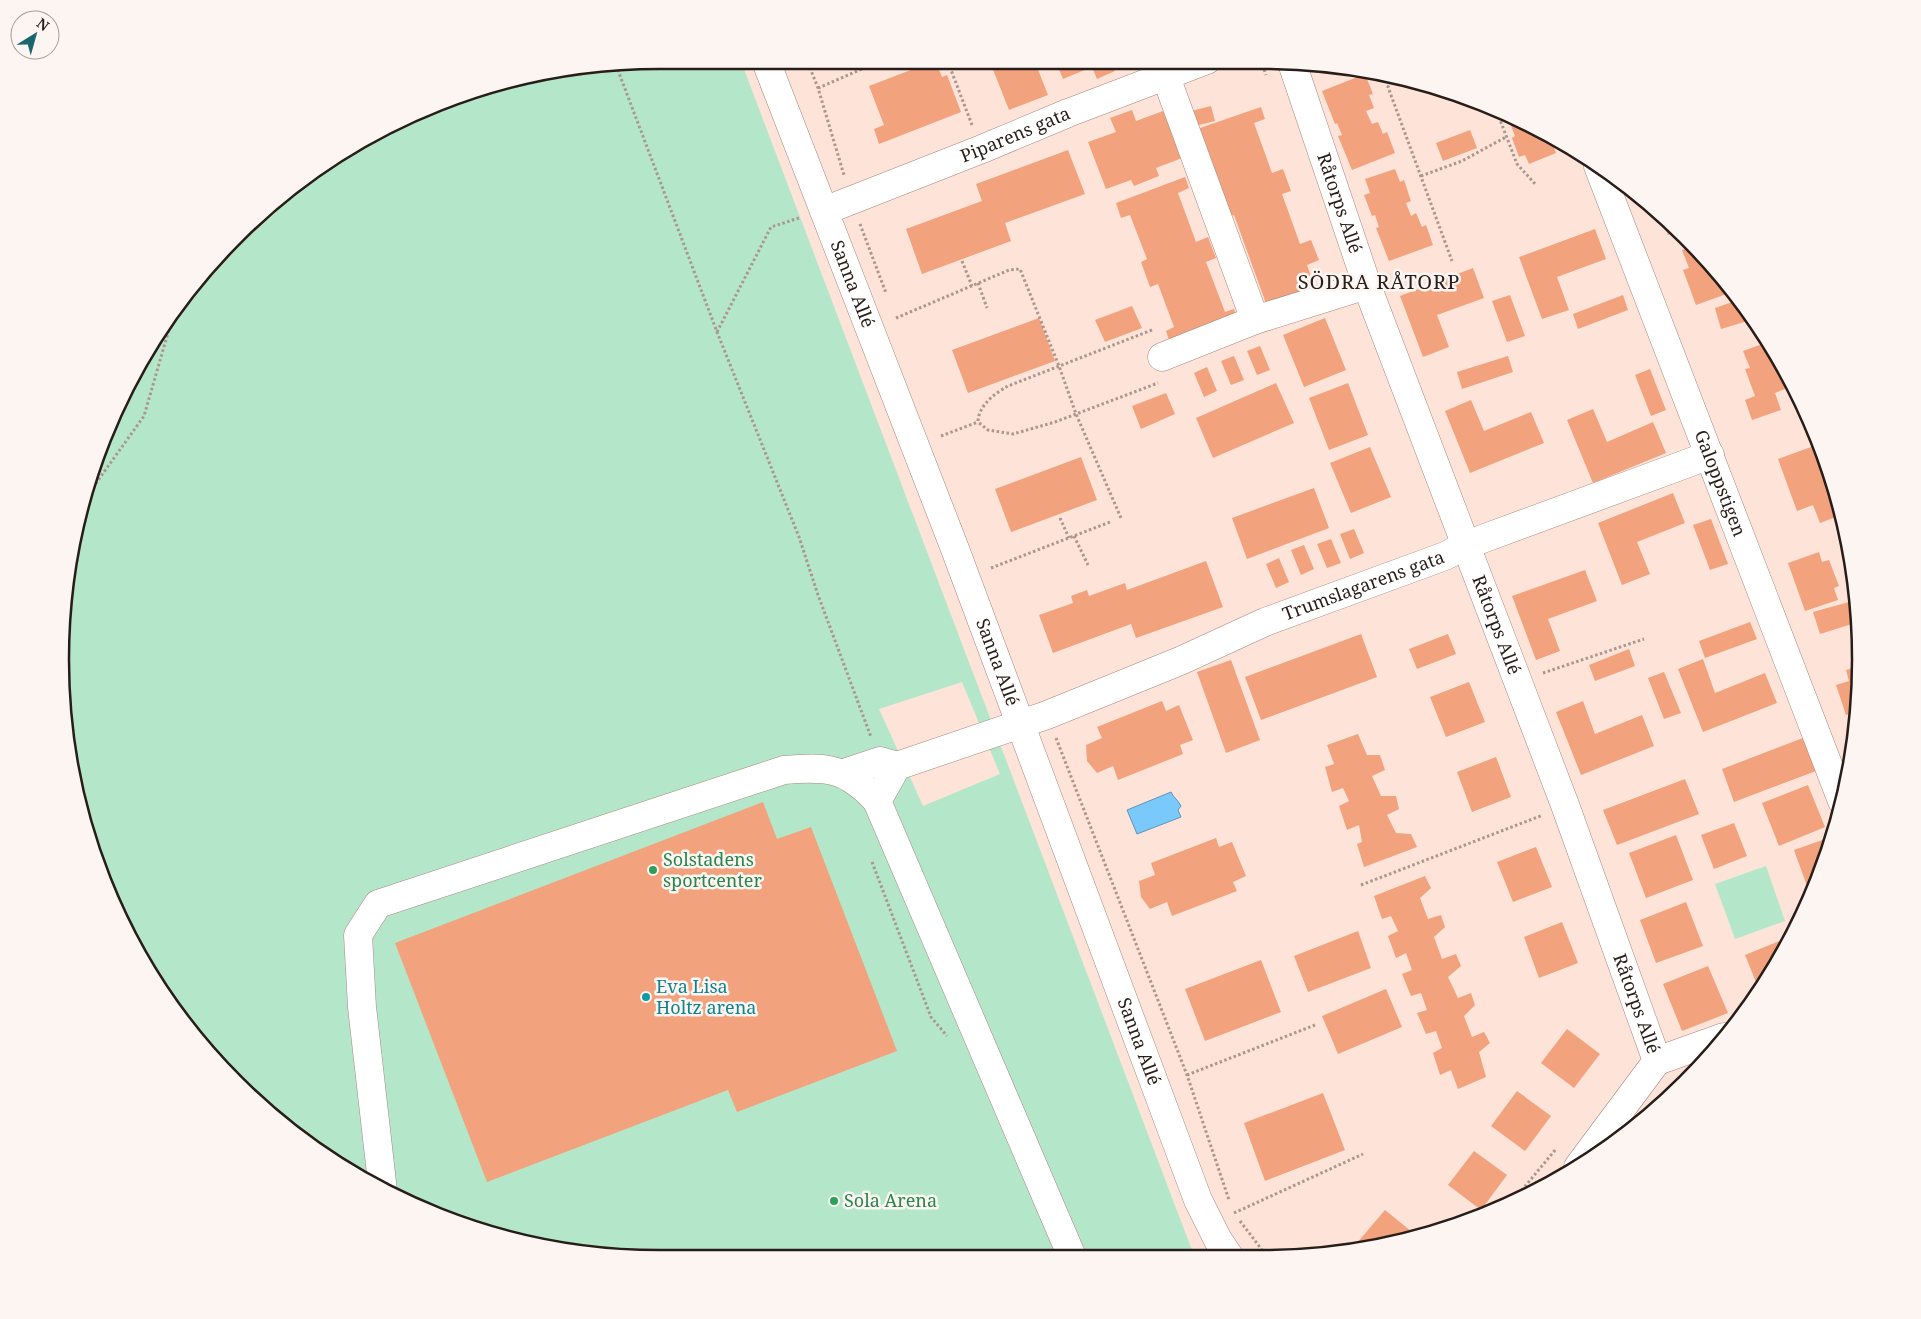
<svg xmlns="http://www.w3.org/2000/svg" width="1921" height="1319" font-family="'Noto Serif',serif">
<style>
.green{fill:#b4e7ca;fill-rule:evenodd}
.water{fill:#79c9fd;stroke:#6195b8}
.building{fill:#f2a27c}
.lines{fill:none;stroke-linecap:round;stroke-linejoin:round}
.minor-casing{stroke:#a6897b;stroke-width:29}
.path{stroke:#ab978e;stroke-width:3;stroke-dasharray:2.5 2.5;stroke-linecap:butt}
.minor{stroke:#fff;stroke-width:28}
.leisure-dot{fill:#2e9e5b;stroke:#fcf5f2;stroke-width:2}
.culture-dot{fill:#0f9aa8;stroke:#fcf5f2;stroke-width:2}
.labels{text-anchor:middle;stroke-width:5;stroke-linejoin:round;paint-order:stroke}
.street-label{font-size:18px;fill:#281d18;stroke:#fcf5f2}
.leisure-label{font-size:18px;fill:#27864d;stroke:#fcf5f2;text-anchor:start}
.culture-label{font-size:18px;fill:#0d838f;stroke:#fcf5f2;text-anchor:start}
.quarter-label{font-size:20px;letter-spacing:1px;fill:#281d18;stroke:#fcf5f2}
.rim{fill:none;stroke:#281d18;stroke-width:2.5}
</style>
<rect width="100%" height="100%" fill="#fde3d8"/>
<g class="green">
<path d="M742 64 1190 1245 1197 1259H660L543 1248 394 1197 326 1158 236 1084 140 959 106 889 72 777 61 620 72 542 106 430 184 294 264 209 326 161 467 92 581 65ZM962 682 1000 774 923 806 879 709Z"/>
<polygon points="1766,866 1785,921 1735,939 1715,884"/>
</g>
<path class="water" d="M1171 792C1174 798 1178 800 1181 806L1178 810 1181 817 1137 834 1127 810Z"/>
<g class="building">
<polygon points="1111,61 1115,71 1097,79 1092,67 1063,79 1056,62"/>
<polygon points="936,62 942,77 947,75 961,112 879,144 874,129 884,125 869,86 929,63"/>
<polygon points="990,62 1035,62 1048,95 1009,110"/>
<polygon points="1365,74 1373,94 1369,95 1374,108 1366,111 1372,124 1378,122 1383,134 1387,132 1395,153 1352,170 1338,136 1342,135 1337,123 1335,124 1322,91"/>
<polygon points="1211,106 1215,121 1195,126 1191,111"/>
<polygon points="1261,107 1265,119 1254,123 1272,173 1283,169 1291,191 1282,194 1300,244 1311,240 1319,260 1307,265 1316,292 1268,309 1234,215 1226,218 1217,191 1222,190 1200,128"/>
<polygon points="1132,110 1136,121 1163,111 1182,158 1156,168 1159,176 1134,186 1131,180 1106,189 1088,142 1116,132 1110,118"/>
<polygon points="1515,118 1527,122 1560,142 1553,145 1556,153 1529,164 1525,155 1519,157 1512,138 1515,136 1510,123 1516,121"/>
<polygon points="1470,130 1477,148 1443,161 1436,143"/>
<polygon points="1068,150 1085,194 1005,223 1011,241 922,274 906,229 982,201 976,184"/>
<polygon points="1395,169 1400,182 1404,180 1411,201 1406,203 1411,216 1416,213 1422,227 1426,225 1433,245 1389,261 1376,228 1379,227 1375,215 1372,216 1364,195 1370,193 1365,179"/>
<polygon points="1185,177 1189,188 1178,193 1196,242 1208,237 1216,258 1206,262 1225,312 1234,309 1238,321 1171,346 1166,331 1174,327 1158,284 1150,287 1141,262 1147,259 1130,215 1121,218 1116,203"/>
<polygon points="1659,212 1679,230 1668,235"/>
<polygon points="1595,229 1606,259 1557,277 1569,310 1542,319 1519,257"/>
<polygon points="1694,246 1732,292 1696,305 1683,270 1689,268 1682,250"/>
<polygon points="1473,268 1484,298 1437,315 1449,347 1423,357 1400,296"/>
<polygon points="1510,295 1525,336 1507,342 1492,301"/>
<polygon points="1623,295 1628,310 1578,329 1573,314"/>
<polygon points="1738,300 1754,319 1721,329 1715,308"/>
<polygon points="1132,306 1142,328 1105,342 1095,320"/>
<polygon points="1039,318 1055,361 968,393 952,350"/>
<polygon points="1325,318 1346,370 1304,387 1283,335"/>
<polygon points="1768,342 1792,386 1775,393 1781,410 1752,420 1745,400 1755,396 1745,369 1750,368 1743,351"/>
<polygon points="1260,346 1270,370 1257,375 1247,351"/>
<polygon points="1234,356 1244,380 1231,385 1221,361"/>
<polygon points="1508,356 1513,372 1462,389 1457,372"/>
<polygon points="1207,367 1217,391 1204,397 1194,373"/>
<polygon points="1650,369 1666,410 1651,416 1635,375"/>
<polygon points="1276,383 1294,423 1213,458 1196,418"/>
<polygon points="1348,383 1368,435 1329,450 1309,398"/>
<polygon points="1166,393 1175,414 1141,429 1132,406"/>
<polygon points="1471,400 1484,431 1531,412 1544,443 1470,473 1445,411"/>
<polygon points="1593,409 1607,442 1653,422 1666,453 1593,483 1567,420"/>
<polygon points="1370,447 1391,497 1351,513 1330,463"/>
<polygon points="1811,447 1816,459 1821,457 1831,484 1825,486 1829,496 1835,494 1841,515 1820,523 1813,505 1797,511 1778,459"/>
<polygon points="1081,457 1097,500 1011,532 995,489"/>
<polygon points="1314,488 1329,528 1247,559 1232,518"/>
<polygon points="1673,493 1685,523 1637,542 1650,574 1622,585 1598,523"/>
<polygon points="1711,519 1728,564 1710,570 1693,525"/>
<polygon points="1354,529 1364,553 1350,559 1340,534"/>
<polygon points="1331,539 1341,563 1327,568 1317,544"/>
<polygon points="1304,545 1314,569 1301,575 1291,550"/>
<polygon points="1819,552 1822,562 1829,560 1839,586 1834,588 1838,600 1805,611 1788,563"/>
<polygon points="1279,558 1289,582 1276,588 1266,564"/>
<polygon points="1206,561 1223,607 1136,638 1131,624 1053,653 1039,615 1073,603 1071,596 1087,590 1089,596 1125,583 1127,590"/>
<polygon points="1585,570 1597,601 1548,619 1560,651 1536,660 1512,596"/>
<polygon points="1849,602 1855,623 1820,634 1813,612"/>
<polygon points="1750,622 1757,639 1705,658 1699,641"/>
<polygon points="1361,634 1377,677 1261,720 1245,677"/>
<polygon points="1448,634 1456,654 1417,669 1409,649"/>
<polygon points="1629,649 1635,666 1595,681 1589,665"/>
<polygon points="1703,659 1715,693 1765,673 1777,703 1703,732 1678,669"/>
<polygon points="1231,660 1260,740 1226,753 1197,672"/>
<polygon points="1860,666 1856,712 1846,715 1836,685 1849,681 1846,670"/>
<polygon points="1664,672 1681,713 1664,719 1648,678"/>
<polygon points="1469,682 1485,722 1446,737 1430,697"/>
<polygon points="1162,701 1166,711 1179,705 1193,740 1180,745 1183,754 1118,780 1113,766 1097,773 1087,761 1086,745 1102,738 1097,727"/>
<polygon points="1583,701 1595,734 1642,715 1654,746 1581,775 1556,712"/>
<polygon points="1358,734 1367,755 1380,755 1385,770 1372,776 1381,796 1396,796 1399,809 1387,815 1396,833 1411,834 1417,847 1364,867 1357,844 1362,842 1359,825 1347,830 1339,806 1349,801 1343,788 1332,792 1325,767 1334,764 1327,745"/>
<polygon points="1803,738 1816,771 1734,802 1722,769"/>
<polygon points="1496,757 1511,797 1472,812 1457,772"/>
<polygon points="1685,779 1699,814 1617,845 1603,810"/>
<polygon points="1808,785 1825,827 1779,846 1762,803"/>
<polygon points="763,802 777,839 811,827 897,1051 737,1112 728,1090 487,1182 395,943"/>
<polygon points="1734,823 1747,856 1714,869 1701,835"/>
<polygon points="1676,835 1693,880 1646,898 1629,853"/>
<polygon points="1216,838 1219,847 1232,842 1246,876 1233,882 1237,891 1172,916 1167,902 1150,909 1141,897 1139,881 1155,875 1151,863"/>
<polygon points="1828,838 1830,841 1815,889 1811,897 1794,850"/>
<polygon points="1536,847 1552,887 1513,902 1497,862"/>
<polygon points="1425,876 1431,888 1420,898 1428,919 1441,915 1445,927 1434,937 1442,959 1456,954 1461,966 1448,977 1458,998 1471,993 1475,1005 1464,1016 1472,1037 1484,1032 1490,1043 1479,1052 1486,1077 1458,1089 1451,1070 1440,1075 1433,1053 1442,1048 1436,1031 1426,1034 1417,1013 1427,1010 1421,993 1411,996 1402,974 1412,970 1406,953 1396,958 1388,936 1398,931 1391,916 1382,919 1374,896"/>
<polygon points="1686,902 1703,946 1656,963 1640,920"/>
<polygon points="1562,922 1578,963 1539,978 1524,937"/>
<polygon points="1358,931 1371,968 1308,992 1294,956"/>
<polygon points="1787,938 1788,941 1760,992 1745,955"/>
<polygon points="1261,960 1281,1012 1205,1041 1185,989"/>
<polygon points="1708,966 1728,1013 1682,1031 1663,984"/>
<polygon points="1386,989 1402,1027 1338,1054 1322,1016"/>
<polygon points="1567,1029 1600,1054 1574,1088 1541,1063"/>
<polygon points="1517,1091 1551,1116 1525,1151 1491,1126"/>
<polygon points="1323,1093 1345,1150 1265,1181 1244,1123"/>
<polygon points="1474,1151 1507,1175 1481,1210 1448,1185"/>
<polygon points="1385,1210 1417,1236 1379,1247 1351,1250"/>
</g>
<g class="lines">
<g class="minor-casing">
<g id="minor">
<path id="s1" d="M1292 63 1370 294 1565 805 1657 1061 1578 1167"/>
<path id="s2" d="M767 64 955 549 1198 1200 1218 1240 1231 1259"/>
<polyline points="1166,77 1255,320 1367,285"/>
<path id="s3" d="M1598 166 1842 801"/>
<path id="s4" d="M824 211 982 149 1068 113 1207 60"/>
<polyline points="1162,357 1255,320"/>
<polyline points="844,773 880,761 897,766"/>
<polyline points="1657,1061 1724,1037"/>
<path d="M383 1191 362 1007 358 935 378 904 784 770C827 766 847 768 877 801"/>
<path id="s5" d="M1073 1259 877 801 897 766 1047 715 1180 661 1265 622 1445 556 1466 545 1710 455"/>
</g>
</g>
<g class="path">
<polyline points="1261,60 1266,75"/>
<polyline points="948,62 972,125"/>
<polyline points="808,63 818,88 844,175"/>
<polyline points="616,65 717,332 799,537 818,595 871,737"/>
<polyline points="1394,77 1388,87 1452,261"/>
<polyline points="818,88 876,63"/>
<polyline points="1497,112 1517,164 1536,185"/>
<polyline points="1421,176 1462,161 1506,137"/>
<polyline points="860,224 886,293"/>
<polyline points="962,261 972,286"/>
<polyline points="978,283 987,308"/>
<polyline points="896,318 1009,270 1020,269 1059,366 1076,414 1121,518"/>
<path d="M1152 330 1008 386C995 393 978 406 978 422L988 430 1013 434 1055 422 1158 383"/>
<polyline points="717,332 771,227 799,218"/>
<polyline points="941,436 978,422"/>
<polyline points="84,500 144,416 174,312"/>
<polyline points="1060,518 1069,538"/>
<polyline points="1074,536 1088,565"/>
<polyline points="991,568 1110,522"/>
<polyline points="1543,673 1644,639"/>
<polyline points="1056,738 1187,1075 1229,1200"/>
<polyline points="872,862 931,1017 947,1036"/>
<polyline points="1361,885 1543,815"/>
<polyline points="1187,1075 1315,1025"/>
<polyline points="1512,1202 1556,1149"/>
<polyline points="1234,1213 1363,1154"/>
<polyline points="1240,1221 1268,1258"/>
</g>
<use href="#minor" class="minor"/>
</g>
<g class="leisure-dot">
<circle cx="653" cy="870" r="5"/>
<circle cx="834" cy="1201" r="5"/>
</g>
<circle class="culture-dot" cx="646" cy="997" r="5"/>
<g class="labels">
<g class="street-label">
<text dy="6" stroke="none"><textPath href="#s4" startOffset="206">Piparens gata</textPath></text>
<text dy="6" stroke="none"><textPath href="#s1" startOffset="148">Råtorps Allé</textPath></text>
<text dy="6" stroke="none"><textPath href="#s2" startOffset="236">Sanna Allé</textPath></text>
<text dy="6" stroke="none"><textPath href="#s3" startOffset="340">Galoppstigen</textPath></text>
<text dy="6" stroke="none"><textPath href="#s5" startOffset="1039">Trumslagarens gata</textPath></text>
<text dy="6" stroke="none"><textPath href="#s1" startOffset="598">Råtorps Allé</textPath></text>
<text dy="6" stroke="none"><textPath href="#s2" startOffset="641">Sanna Allé</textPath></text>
<text dy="6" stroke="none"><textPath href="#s1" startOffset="1002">Råtorps Allé</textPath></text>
<text dy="6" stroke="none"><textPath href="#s2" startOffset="1046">Sanna Allé</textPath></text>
</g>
<g class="leisure-label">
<text x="663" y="866">Solstadens<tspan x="663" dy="21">sportcenter</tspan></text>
<text x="844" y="1207">Sola Arena</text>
</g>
<g class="culture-label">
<text x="656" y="993">Eva Lisa<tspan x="656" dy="21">Holtz arena</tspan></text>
</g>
<g class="quarter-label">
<text x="1379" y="289">SÖDRA RÅTORP</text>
</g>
</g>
<path d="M0 0H1921V1319H0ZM659 69H1262A590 590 0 0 1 1852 659V660A590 590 0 0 1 1262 1250H659A590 590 0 0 1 69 660V659A590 590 0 0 1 659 69Z" fill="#fcf5f2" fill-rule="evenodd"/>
<path class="rim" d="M659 69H1262A590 590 0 0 1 1852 659V660A590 590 0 0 1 1262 1250H659A590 590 0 0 1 69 660V659A590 590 0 0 1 659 69Z"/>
<g transform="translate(35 35) rotate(37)"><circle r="24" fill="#fcf5f2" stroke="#a79f9b"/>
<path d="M0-4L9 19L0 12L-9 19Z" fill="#1a666f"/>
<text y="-8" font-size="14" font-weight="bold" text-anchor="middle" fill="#281d18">N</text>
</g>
</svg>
